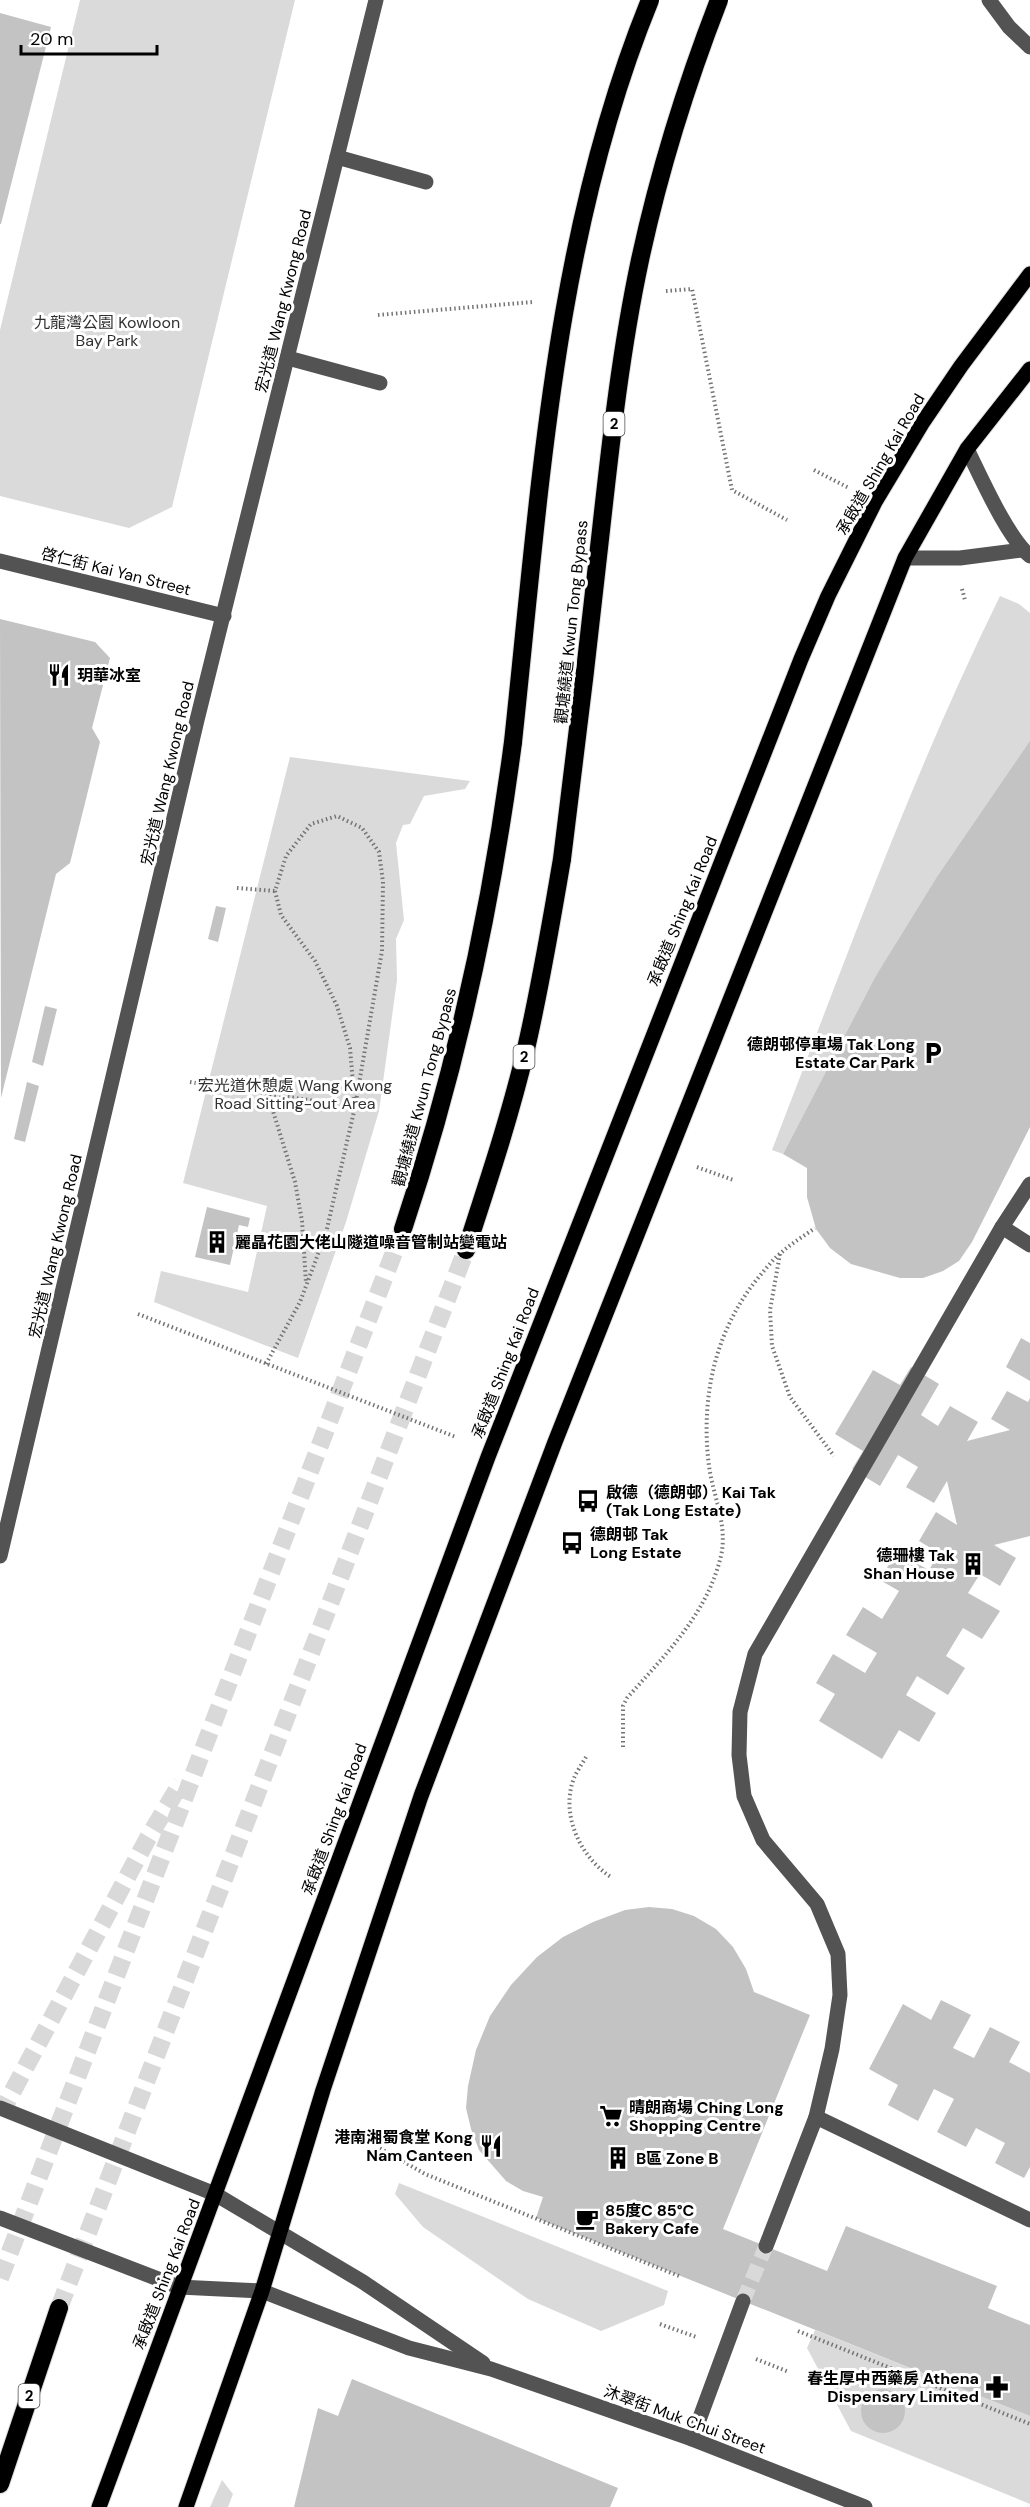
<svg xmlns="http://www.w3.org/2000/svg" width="1030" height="2507" font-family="'DM Sans','Noto Sans TC',sans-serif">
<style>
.green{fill:#dadada}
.building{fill:#c3c3c3}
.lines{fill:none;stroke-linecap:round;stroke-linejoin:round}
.minor-tunnel{stroke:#d9d9d9;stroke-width:15;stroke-dasharray:15 8;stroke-linecap:butt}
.highway-tunnel{stroke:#d9d9d9;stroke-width:18;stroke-dasharray:18 9;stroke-linecap:butt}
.major-casing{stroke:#dbdbdb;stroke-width:17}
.highway-casing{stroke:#dbdbdb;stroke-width:20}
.path{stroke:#757575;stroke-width:4;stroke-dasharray:1.5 3;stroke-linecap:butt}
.minor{stroke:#535353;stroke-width:15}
.major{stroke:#000;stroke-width:15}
.highway{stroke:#000;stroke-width:18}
.highway-bridge-casing{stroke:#dbdbdb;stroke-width:20;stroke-linecap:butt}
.highway-bridge{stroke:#000;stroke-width:18}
.labels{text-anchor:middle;stroke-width:6;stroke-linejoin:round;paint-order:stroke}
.shield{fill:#fff;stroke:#4c4c4c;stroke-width:1.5}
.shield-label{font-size:15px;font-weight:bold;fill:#000}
.street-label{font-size:16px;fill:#000;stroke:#fff}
.park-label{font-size:16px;fill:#313131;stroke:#fff}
.poi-label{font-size:16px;font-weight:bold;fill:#000;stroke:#fff;text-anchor:start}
</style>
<rect width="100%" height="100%" fill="#fff"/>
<g class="green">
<polygon points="80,0 295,0 172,507 129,528 0,496 0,330"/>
<path d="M1000 596 1019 604 1030 613V745L874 979 783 1154 772 1150C844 964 912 775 1000 596Z"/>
<polygon points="290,757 470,781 465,789 424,796 410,824 403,825 396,843 404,920 396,939 397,980 379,1111 346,1222 298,1358 154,1302 161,1271 248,1292 267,1206 183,1183"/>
<polygon points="399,2183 668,2291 664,2305 601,2331 528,2299 423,2227 395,2194"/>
<polygon points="815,2330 1030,2416 1030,2504 851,2431 807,2348"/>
<polygon points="222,2480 233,2494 228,2507 210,2507"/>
</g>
<g class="building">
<polygon points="0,13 51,27 1,224 0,224"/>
<polygon points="0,619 95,642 110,658 92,728 100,742 85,803 70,863 56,874 1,1098"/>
<polygon points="1030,741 1030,1127 972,1242 959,1261 943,1271 923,1278 900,1278 851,1264 830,1248 816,1229 807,1197 807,1168 783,1154 874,979 937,877"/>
<polygon points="216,906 226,908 218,942 208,939"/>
<polygon points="45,1006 57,1009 43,1066 32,1062"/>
<polygon points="27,1082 39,1086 25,1142 14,1139"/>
<polygon points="207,1207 250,1218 248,1227 239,1225 230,1265 195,1257"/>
<polygon points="1021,1338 1030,1343 1030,1381 1006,1367"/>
<polygon points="911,1367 939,1384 921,1415 938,1426 950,1406 978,1422 967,1441 1010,1430 991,1419 1007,1391 1028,1402 1030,1398 1030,1536 994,1545 1016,1558 1000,1586 980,1574 968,1593 1000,1611 982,1639 963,1628 955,1641 946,1656 965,1668 948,1695 917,1676 906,1695 936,1713 919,1742 899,1730 882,1759 819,1721 835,1694 816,1683 833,1654 865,1673 877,1653 846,1635 863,1607 882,1619 899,1591 880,1580 896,1552 929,1570 939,1553 919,1541 936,1512 957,1525 947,1481 934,1503 906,1487 918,1467 898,1455 880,1486 852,1469 863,1451 835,1434 873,1370 900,1385"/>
<polygon points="649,1907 672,1909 694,1916 716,1929 733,1947 746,1969 754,1992 810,2015 723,2229 827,2271 846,2226 997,2286 988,2308 1030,2325 1030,2416 536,2218 543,2197 523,2191 506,2181 479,2150 471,2129 466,2108 468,2086 476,2050 490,2016 511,1985 537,1957 563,1937 593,1922 625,1910"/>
<polygon points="941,2000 971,2015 953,2048 974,2058 990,2027 1020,2042 1009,2062 1030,2073 1030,2167 1024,2178 995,2163 1005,2143 976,2128 966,2147 937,2132 954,2099 934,2089 918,2121 888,2105 898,2085 869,2069 903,2004 931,2020"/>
<polygon points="352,2379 618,2488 610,2507 294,2507 318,2408 338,2416"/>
<circle cx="883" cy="2411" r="22"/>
</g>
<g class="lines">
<polyline class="minor-tunnel" points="743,2301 766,2246"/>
<g class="highway-tunnel">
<polyline points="0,2115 148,1838 181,1783"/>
<polyline points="0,2278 403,1229"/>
<polyline points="59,2308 466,1250"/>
</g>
<g class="major-casing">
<g id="major">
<polyline points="99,2507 488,1457 801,659 828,596 875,502 923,422 961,366 1030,274"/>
<polyline points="186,2507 262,2291 323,2090 421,1796 555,1442 905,558 967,449 1030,369"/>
</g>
</g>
<g class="highway-casing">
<g id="highway">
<path d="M403 1229C457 1068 491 910 513 742"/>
<path d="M466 1250C487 1185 509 1120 525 1053 540 989 551 924 562 859"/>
<polyline points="0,2484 59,2308"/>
</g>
</g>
<g class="path">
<polyline points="666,291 692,289 732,490 787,520"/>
<polyline points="378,315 533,302"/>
<polyline points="814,470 849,488"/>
<polyline points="962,589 965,600"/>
<polyline points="237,888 275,891"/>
<polyline points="190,1082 355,1107 350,1048 337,1006 315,961 281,915 275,891 286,856 311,824 337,816 362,828 379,852 383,882 382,951 355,1107 326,1233 300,1302 266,1364"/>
<polyline points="268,1095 295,1182 302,1221 306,1283"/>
<polyline points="697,1167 733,1180"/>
<polyline points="780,1254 770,1310 772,1346 790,1397 834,1456"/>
<polyline points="138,1314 456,1437"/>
<path d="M623 1747V1706L627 1698C666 1654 707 1614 721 1556 728 1525 713 1496 709 1466 700 1395 716 1326 763 1272 769 1265 775 1257 782 1252 792 1243 804 1236 815 1228"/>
<path d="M586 1757C582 1764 577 1771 574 1778 560 1814 580 1857 611 1877"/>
<polyline points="376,2146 425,2174 679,2276"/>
<polyline points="660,2324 696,2337"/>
<polyline points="798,2331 1030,2424"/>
<polyline points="756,2359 789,2372"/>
</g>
<g class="minor">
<polyline points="989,0 1009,27 1030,47"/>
<polyline points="337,157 426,182"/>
<polyline points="288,358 380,383"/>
<path d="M967 449C981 477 1007 537 1030 556"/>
<polyline points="905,558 960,558 1022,550"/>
<polyline points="0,561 224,616"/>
<polyline points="1002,1227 1030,1245"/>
<polyline points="0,1556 197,720 376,0"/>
<polyline points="0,2108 215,2194 363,2282 483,2363"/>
<polyline points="816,2117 1030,2220"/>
<polyline points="0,2218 179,2287 262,2291 409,2348 491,2369 692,2439 865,2507"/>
<polyline points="766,2246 816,2117 832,2049 840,1995 838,1954 817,1904 763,1840 744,1796 739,1755 740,1712 755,1654 1002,1227 1030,1184"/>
<polyline points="692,2439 743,2301"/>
</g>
<use href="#major" class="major"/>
<use href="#highway" class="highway"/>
<g class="highway-bridge-casing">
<g id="highway-bridge">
<path d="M513 742C540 492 554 235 650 0"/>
<path d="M562 859C576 749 589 640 601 530 611 440 621 349 640 260 659 172 686 85 719 0"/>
</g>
</g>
<use href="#highway-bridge" class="highway-bridge"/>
</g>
<defs>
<g id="restaurant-bare" transform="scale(1.8)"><path d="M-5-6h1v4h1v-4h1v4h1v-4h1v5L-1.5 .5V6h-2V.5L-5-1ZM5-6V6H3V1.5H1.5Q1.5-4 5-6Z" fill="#000" stroke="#fff" stroke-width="2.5" paint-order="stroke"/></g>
<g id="parking-bare" transform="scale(1.8)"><path d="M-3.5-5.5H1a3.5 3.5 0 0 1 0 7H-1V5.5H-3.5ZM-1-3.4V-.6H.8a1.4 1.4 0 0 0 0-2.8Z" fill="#000" stroke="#fff" stroke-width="2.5" paint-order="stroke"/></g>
<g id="building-bare" transform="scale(1.8)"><path d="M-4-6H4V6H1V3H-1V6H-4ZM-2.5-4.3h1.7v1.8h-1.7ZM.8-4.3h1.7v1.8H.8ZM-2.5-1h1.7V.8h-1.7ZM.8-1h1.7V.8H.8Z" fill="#000" stroke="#fff" stroke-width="2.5" paint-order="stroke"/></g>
<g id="bus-bare" transform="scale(1.8)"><path d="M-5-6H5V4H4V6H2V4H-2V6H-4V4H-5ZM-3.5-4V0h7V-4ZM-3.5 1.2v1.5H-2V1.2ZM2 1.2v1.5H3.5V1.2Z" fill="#000" stroke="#fff" stroke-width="2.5" paint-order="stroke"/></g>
<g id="supermarket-bare" transform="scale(1.8)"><path d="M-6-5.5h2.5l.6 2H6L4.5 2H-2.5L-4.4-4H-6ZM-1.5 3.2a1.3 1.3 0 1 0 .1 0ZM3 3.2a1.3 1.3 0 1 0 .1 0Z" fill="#000" stroke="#fff" stroke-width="2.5" paint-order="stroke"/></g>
<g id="cafe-bare" transform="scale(1.8)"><path d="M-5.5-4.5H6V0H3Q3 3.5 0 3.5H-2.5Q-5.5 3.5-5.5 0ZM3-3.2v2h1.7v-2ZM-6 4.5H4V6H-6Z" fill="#000" stroke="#fff" stroke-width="2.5" paint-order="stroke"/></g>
<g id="pharmacy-bare" transform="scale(1.8)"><path d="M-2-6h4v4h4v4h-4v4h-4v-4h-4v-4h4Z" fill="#000" stroke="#fff" stroke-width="2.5" paint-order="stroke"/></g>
</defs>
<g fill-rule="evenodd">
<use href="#restaurant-bare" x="59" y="675"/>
<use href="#parking-bare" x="933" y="1053"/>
<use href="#building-bare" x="217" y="1242"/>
<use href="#bus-bare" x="588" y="1501"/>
<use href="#bus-bare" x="572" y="1543"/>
<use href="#building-bare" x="973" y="1564"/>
<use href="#supermarket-bare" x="611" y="2116"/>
<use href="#restaurant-bare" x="491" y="2146"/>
<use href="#building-bare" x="618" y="2158"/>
<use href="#cafe-bare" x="587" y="2219"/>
<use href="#pharmacy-bare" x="997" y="2387"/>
</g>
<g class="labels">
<g class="shield">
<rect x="603.5" y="412" width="21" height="24" rx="4.5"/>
<rect x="513.5" y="1045" width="21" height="24" rx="4.5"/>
<rect x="18.5" y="2384" width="21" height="24" rx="4.5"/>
</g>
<g class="shield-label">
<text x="614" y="429">2</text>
<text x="524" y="1062">2</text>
<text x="29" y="2401">2</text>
</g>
<g class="street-label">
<text transform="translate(283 301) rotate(-76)" y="6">宏光道 Wang Kwong Road</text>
<text transform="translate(880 464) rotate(-60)" y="6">承啟道 Shing Kai Road</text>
<text transform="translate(116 571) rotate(14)" y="6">啓仁街 Kai Yan Street</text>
<text transform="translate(571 622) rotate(-84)" y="6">觀塘繞道 Kwun Tong Bypass</text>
<text transform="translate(167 773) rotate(-77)" y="6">宏光道 Wang Kwong Road</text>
<text transform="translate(682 911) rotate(-68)" y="6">承啟道 Shing Kai Road</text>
<text transform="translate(424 1087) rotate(-75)" y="6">觀塘繞道 Kwun Tong Bypass</text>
<text transform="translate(55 1246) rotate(-77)" y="6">宏光道 Wang Kwong Road</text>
<text transform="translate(505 1363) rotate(-69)" y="6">承啟道 Shing Kai Road</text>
<text transform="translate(334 1819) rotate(-70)" y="6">承啟道 Shing Kai Road</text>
<text transform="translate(166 2274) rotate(-69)" y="6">承啟道 Shing Kai Road</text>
<text transform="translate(685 2419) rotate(20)" y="6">沐翠街 Muk Chui Street</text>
</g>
<g class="park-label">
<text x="107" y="328">九龍灣公園 Kowloon<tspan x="107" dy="18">Bay Park</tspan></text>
<text x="295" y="1091">宏光道休憩處 Wang Kwong<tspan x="295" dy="18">Road Sitting-out Area</tspan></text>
</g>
<g class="poi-label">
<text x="77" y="681">玥華冰室</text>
<text x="915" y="1050" text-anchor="end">德朗邨停車場 Tak Long<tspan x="915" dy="18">Estate Car Park</tspan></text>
<text x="235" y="1248">麗晶花園大佬山隧道噪音管制站變電站</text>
<text x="606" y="1498">啟德（德朗邨） Kai Tak<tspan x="606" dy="18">(Tak Long Estate)</tspan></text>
<text x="590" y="1540">德朗邨 Tak<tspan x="590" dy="18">Long Estate</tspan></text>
<text x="955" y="1561" text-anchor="end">德珊樓 Tak<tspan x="955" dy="18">Shan House</tspan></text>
<text x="629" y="2113">晴朗商場 Ching Long<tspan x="629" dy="18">Shopping Centre</tspan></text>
<text x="473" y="2143" text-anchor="end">港南湘蜀食堂 Kong<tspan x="473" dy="18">Nam Canteen</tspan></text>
<text x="636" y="2164">B區 Zone B</text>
<text x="605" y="2216">85度C 85°C<tspan x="605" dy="18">Bakery Cafe</tspan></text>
<text x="979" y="2384" text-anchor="end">春生厚中西藥房 Athena<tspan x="979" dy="18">Dispensary Limited</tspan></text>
</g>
</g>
<path d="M21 45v9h136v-9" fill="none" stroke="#000000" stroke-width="3"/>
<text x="30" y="45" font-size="18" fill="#000000" stroke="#ffffff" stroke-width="4.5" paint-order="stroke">20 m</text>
</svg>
